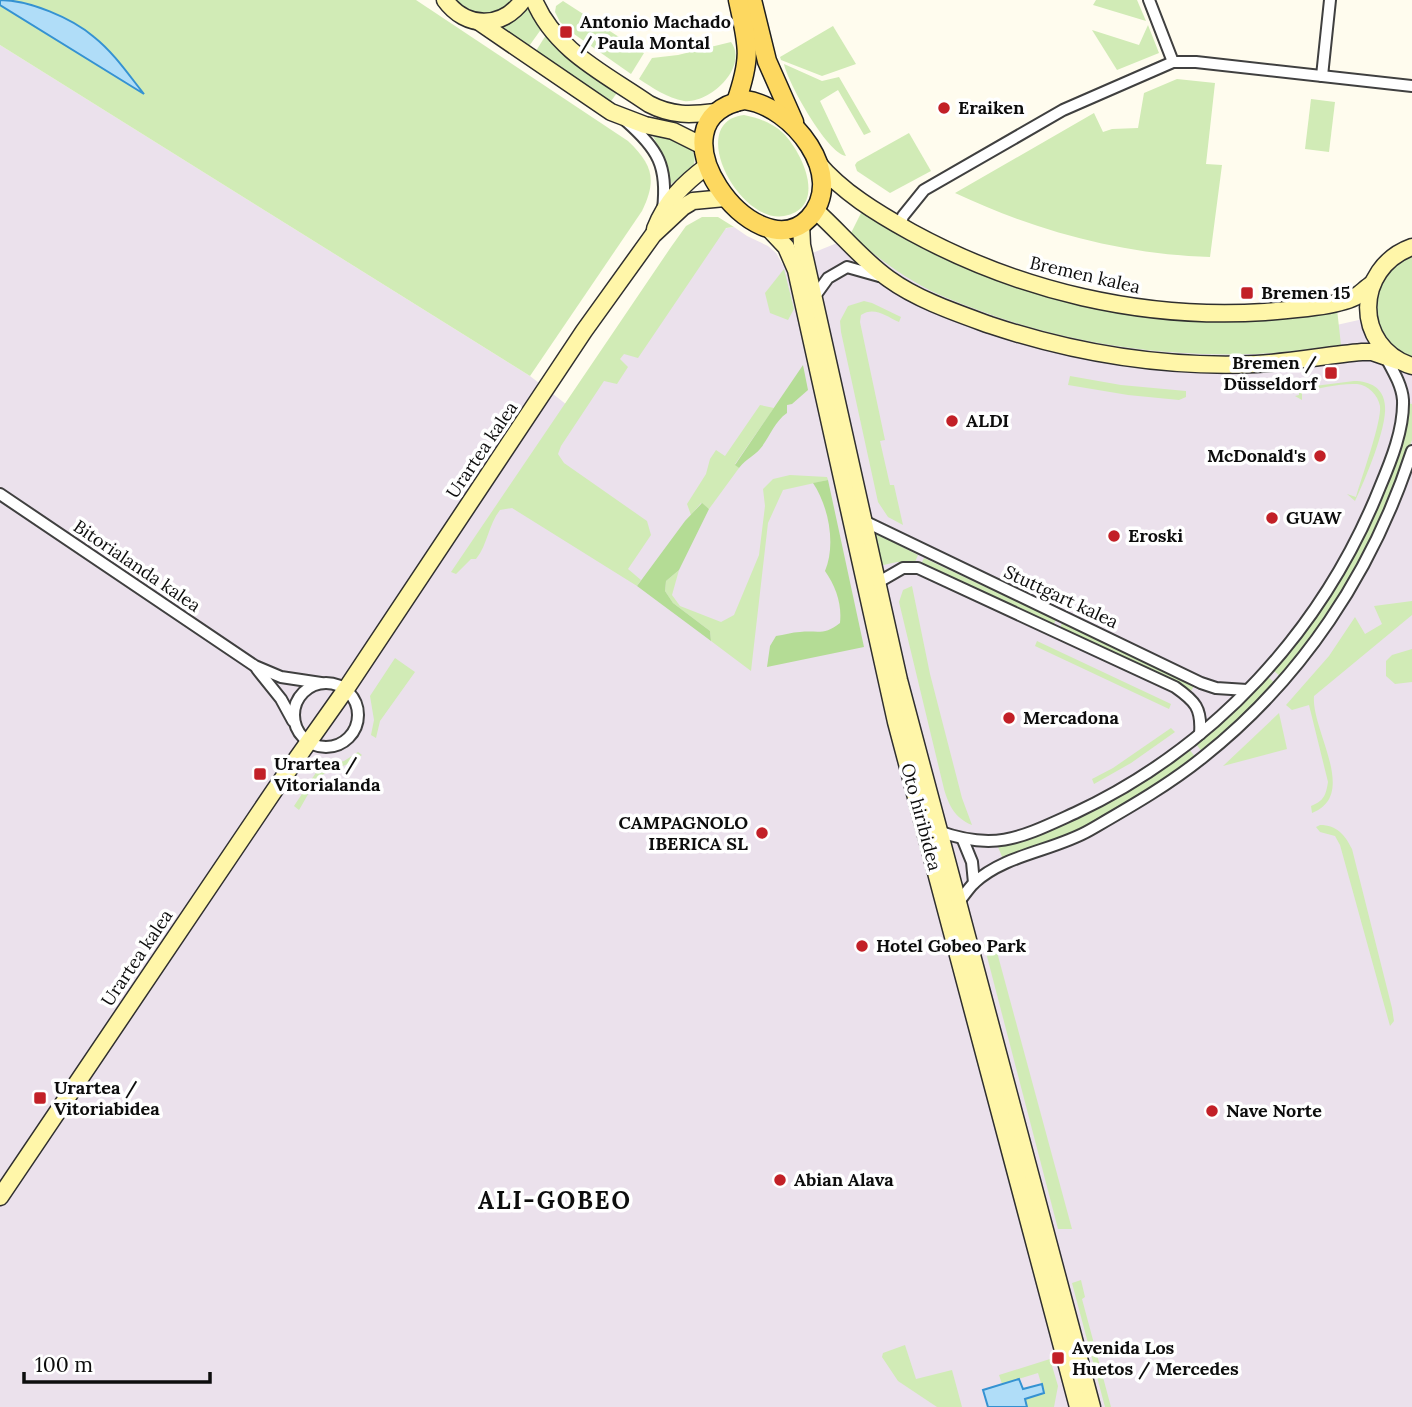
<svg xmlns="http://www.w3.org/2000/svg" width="1412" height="1407" font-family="Lora,serif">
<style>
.industrial{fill:#ebe1ec}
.green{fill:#d1ebb6}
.forest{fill:#b4dc95}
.water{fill:#b0ddf8;stroke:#3592d2;stroke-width:2}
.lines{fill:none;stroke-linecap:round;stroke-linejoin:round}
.street-casing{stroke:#404040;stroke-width:14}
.secondary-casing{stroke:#2f2f2f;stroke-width:19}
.primary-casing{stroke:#1e1e1e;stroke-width:21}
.street{stroke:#fff;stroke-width:10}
.secondary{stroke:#fff6a9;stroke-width:16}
.primary{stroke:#fdd860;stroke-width:18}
.poi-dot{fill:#c22027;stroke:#fff;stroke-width:2.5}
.labels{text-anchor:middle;stroke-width:7;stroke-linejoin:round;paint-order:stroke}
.poi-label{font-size:18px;font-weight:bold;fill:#0d0d0d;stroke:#fff;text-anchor:start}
.street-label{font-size:18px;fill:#0d0d0d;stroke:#fff}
.district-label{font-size:24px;font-weight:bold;letter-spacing:2px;fill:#0d0d0d;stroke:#fff}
</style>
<rect width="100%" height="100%" fill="#fffcee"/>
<polygon class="industrial" points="0,45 530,376 576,412 716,230 734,227 747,236 768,246 776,253 783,265 869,230 1266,341 1412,308 1412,1407 0,1407"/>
<g class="green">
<path d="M0 0H416L628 141C653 165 657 180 642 211L530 376 0 45Z"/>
<path d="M456 0H514C497 19 474 17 456 0Z"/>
<polygon points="1096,0 1137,0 1146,21 1093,5"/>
<polygon points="563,1 644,53 631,74 574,34 560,22 555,12 556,6"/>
<polygon points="529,6 542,28 527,49 498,27 517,19"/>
<polygon points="1148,25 1159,53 1117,70 1092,30 1139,45"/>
<polygon points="833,26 856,64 822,76 781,60 780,57"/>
<polygon points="546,35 619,90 609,104 534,54"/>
<path d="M731 42C749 67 710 104 684 101 667 98 653 88 639 79L652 58 678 55Z"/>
<path d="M784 64 822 81 839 77 871 132 864 135 838 90 820 101 846 156C827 153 788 83 784 64Z"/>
<path d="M1177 79 1215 83 1206 164 1222 165 1210 257C1121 254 1036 231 955 193L1094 113 1103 132 1112 129 1138 128 1144 93Z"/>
<polygon points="1311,99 1335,102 1329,152 1305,149"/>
<path d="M744 115C759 118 772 123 783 133 803 153 828 208 784 216 739 224 685 122 744 115Z"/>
<polygon points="909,133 931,171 890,193 857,171 855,165 857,162"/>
<path d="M652 134C669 139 703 143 693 167L671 184 667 164Z"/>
<path d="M863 209 1095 305 1337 309 1341 345C1313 348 1285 353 1256 354 1161 357 1068 344 978 310 957 302 934 294 915 282 892 269 871 252 850 235Z"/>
<path d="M702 217H718L734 227 726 228 638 358 624 354 620 359 628 367 617 384 604 381 561 446 558 454 564 463 647 521 651 535 628 569 641 580 637 586 512 508 500 510C488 525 488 544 476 559H471L456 574 451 572 671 247 686 226Z"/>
<path d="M1412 255V358C1364 334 1362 278 1412 255Z"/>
<polygon points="784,269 794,309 788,320 770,313 765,293"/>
<path d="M864 301 872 303 901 317 899 322C886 316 874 306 861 315L860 322 885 440 880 441 890 485H894L903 525 888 517 878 502 841 332 840 321 848 306Z"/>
<polygon points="1070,376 1121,385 1186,391 1186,397 1179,400 1128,395 1068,385"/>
<path d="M1354 381C1370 381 1384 388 1385 406 1387 428 1365 480 1355 501L1347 494 1356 497C1361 479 1382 421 1380 406 1378 395 1368 385 1357 384 1340 383 1319 389 1302 391V400L1295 396 1299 395V388Z"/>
<path d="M1408 403 1412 404V440L1391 502 1349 586 1282 678 1273 670C1338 591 1388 504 1408 403Z"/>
<polygon points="760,405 774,408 735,464 739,468 709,509 701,503 691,515 687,504 706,474 710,459 716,450 725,456"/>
<polygon points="790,475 827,477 828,480 783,490 768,523 751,671 711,641 710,631 673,603 665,591 666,581 679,570 672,595 680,606 721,622 734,615 759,555 765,506 763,489 773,479"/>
<polygon points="872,531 918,555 915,562 897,562 879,566"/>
<polygon points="924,558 1056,620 1053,625 921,564"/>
<path d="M912 586 930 674 962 798 972 825C955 818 949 806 944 789L899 602 903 590Z"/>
<path d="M1412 601V615L1314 696C1311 730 1359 795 1312 813L1311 806C1324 801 1326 795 1328 782L1309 705 1292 710 1286 705 1329 656 1355 617 1365 634 1382 624 1374 606Z"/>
<polygon points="1062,623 1194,686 1191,691 1183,686 1060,628"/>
<polygon points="1037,641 1171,704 1169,709 1035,646"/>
<polygon points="1412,649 1412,682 1395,684 1386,676 1386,661 1392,655"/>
<polygon points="395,658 415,672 380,721 376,738 371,735 374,720 370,696"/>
<polygon points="1267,676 1276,684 1203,753 1196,744"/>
<polygon points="1279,713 1287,749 1223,766"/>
<polygon points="1171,728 1175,732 1131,763 1094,784 1092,779 1113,768"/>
<polygon points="1189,749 1196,758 1116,811 1079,830 1003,859 998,847 1027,838"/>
<path d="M358 752 362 755C350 766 328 770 321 776 312 785 306 799 299 810L294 806 319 768 344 761Z"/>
<path d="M1320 825C1337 825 1345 835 1352 849L1392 1008 1394 1021 1390 1026 1340 845 1335 836 1320 832 1316 827Z"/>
<polygon points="994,941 1072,1229 1058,1229 984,945"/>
<polygon points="1081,1280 1085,1297 1082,1299 1111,1407 1105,1407 1072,1283"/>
<polygon points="905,1345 916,1379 952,1370 962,1407 937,1407 898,1381 882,1357 883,1353"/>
<polygon points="1050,1359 1058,1386 1054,1407 1027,1407 1025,1399 1044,1393 1038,1373 1002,1384 999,1375"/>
</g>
<g class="forest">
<path d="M803 365 808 390 792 404 787 405V413C774 422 770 437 760 449 754 456 747 458 739 468L735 465Z"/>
<path d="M828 480 864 647 767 667 770 646 776 636C784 635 792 632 800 632 818 630 824 636 840 623 842 604 836 587 825 571 836 545 829 507 813 483Z"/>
<polygon points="702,503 709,509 679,570 666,581 665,591 673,603 710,631 711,641 637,586 685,521"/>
</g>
<g class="water">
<path d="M0 0C29 0 72 18 94 37 114 53 128 74 144 94L0 5Z"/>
<polygon points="1019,1379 1023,1389 1042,1384 1044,1393 1025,1399 1027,1407 988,1407 983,1390"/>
</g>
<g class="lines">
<g class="street-casing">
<g id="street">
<polyline points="1149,0 1173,62"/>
<polyline points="1322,76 1330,0"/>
<path d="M626 121C658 149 668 166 663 209"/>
<polyline points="900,226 903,216 924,190 1063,110 1173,62 1196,62 1412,86"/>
<polyline points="815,296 828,278 847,267 879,276"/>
<polyline points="0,494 255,666 281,677 321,683"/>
<polyline points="864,521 1201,683 1216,688 1247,690"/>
<path d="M877 583 903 568H918L1175 687C1195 701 1202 708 1200 734"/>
<polyline points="257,669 281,699 293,721"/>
<circle cx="326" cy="715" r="32"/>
<path d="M938 831C996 852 1022 837 1075 813 1214 748 1323 630 1380 487 1391 461 1404 429 1403 400 1402 385 1392 369 1385 356"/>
<polyline points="963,840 972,862 974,883"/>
<path d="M958 903C963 897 968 889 974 883 1005 854 1054 851 1090 830 1128 808 1167 786 1202 758 1301 680 1373 572 1412 451"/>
</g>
</g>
<g class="secondary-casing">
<g id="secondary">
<path d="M445 0C466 29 502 29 523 0"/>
<path d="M534 0C555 51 606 74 649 104 672 116 690 115 716 112"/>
<polyline points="479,22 611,112 645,125 673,131 703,146"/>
<path d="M817 162C842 192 877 213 911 232 1019 291 1142 320 1265 312 1289 310 1335 307 1355 297 1361 293 1366 288 1372 284"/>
<path d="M815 210C840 232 862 260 889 279 918 300 957 313 990 325 1077 354 1165 368 1256 364 1292 362 1327 355 1362 352H1372L1398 361"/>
<polyline points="801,224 802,245 899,680 1092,1407"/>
<path d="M655 229C666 201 683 184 707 166"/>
<polyline points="769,229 786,247 796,270 896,722 1078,1407"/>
<path d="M1412 247C1354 268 1353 347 1412 366"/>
<polyline points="0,1197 276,788 346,689 584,331 653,235 683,207 693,201 725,198"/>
</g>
</g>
<g class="primary-casing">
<g id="primary">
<polyline points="752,0 767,61 794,122"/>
<path d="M745 100C792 106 848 176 809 218 756 274 642 119 745 100Z"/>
<path d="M736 102C752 56 748 46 738 0"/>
</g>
</g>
<use href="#street" class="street"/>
<use href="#secondary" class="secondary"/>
<use href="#primary" class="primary"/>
</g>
<g class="poi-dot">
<rect x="559" y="25" width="14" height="14" rx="3.5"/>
<circle cx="944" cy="108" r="7"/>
<rect x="1240" y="286" width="14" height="14" rx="3.5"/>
<rect x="1324" y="366" width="14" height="14" rx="3.5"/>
<circle cx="952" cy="421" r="7"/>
<circle cx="1320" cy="456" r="7"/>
<circle cx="1272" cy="518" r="7"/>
<circle cx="1114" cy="536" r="7"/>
<circle cx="1009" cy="718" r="7"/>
<rect x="253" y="767" width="14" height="14" rx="3.5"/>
<circle cx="762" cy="833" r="7"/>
<circle cx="862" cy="946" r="7"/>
<rect x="33" y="1091" width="14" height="14" rx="3.5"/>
<circle cx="1212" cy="1111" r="7"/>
<circle cx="780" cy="1180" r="7"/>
<rect x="1051" y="1351" width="14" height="14" rx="3.5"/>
</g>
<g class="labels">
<g class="poi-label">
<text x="580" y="28">Antonio Machado<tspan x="580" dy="21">/ Paula Montal</tspan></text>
<text x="958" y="114">Eraiken</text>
<text x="1261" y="299">Bremen 15</text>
<text x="1317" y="369" text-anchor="end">Bremen /<tspan x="1317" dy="21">Düsseldorf</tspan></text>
<text x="966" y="427">ALDI</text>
<text x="1306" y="462" text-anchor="end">McDonald's</text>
<text x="1286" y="524">GUAW</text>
<text x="1128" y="542">Eroski</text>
<text x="1023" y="724">Mercadona</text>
<text x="274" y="770">Urartea /<tspan x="274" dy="21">Vitorialanda</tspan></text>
<text x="748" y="829" text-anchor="end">CAMPAGNOLO<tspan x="748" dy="21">IBERICA SL</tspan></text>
<text x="876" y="952">Hotel Gobeo Park</text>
<text x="54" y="1094">Urartea /<tspan x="54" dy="21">Vitoriabidea</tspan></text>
<text x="1226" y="1117">Nave Norte</text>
<text x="794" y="1186">Abian Alava</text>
<text x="1072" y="1354">Avenida Los<tspan x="1072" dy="21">Huetos / Mercedes</tspan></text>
</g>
<g class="street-label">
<text transform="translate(1085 275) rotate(13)" y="6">Bremen kalea</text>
<text transform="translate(482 450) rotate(-56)" y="6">Urartea kalea</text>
<text transform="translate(137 566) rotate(34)" y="6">Bitorialanda kalea</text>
<text transform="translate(1061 597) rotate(25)" y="6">Stuttgart kalea</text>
<text transform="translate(921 817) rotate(75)" y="6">Oto hiribidea</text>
<text transform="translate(137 958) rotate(-56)" y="6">Urartea kalea</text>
</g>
<g class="district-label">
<text x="555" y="1209">ALI-GOBEO</text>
</g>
</g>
<path d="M24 1372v10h186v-10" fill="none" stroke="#0d0d0d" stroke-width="3.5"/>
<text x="35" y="1372" font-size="21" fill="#0d0d0d" stroke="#ffffff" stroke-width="5" paint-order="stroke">100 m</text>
</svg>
